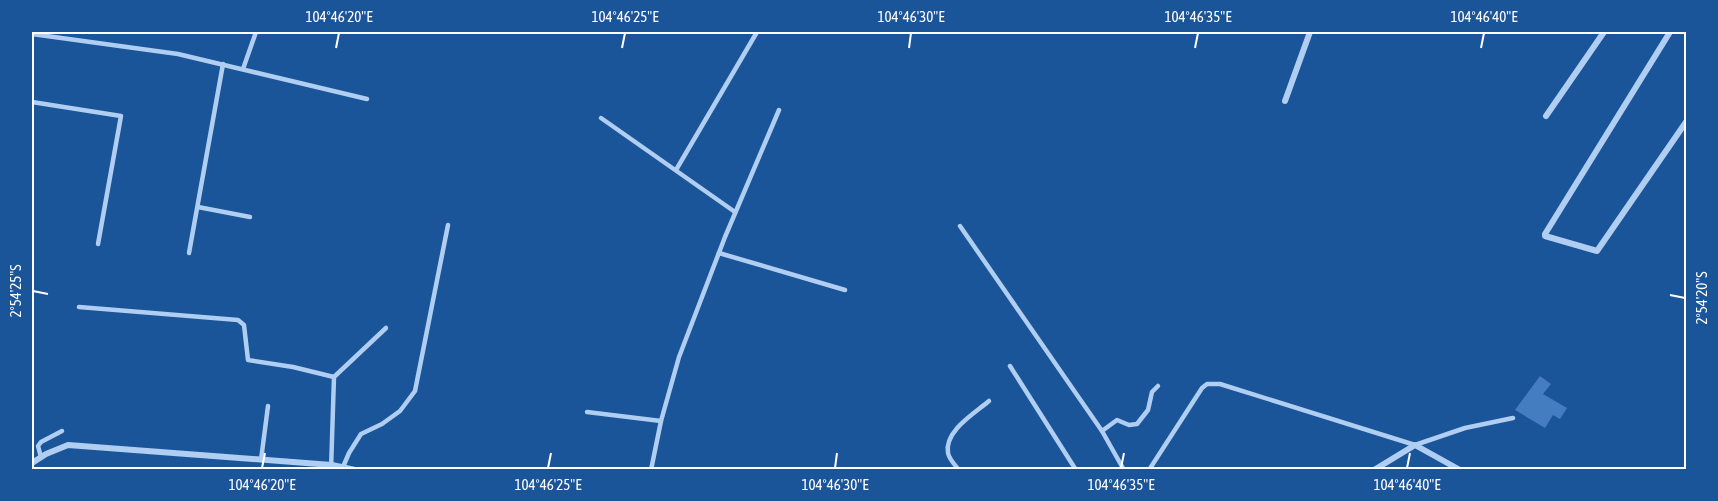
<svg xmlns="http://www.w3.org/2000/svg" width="1718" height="501" font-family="'Asap Condensed',sans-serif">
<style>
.building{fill:#447dc0}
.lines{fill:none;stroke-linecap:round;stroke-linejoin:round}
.lane{stroke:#b0cef1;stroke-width:4.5}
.street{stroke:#b0cef1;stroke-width:6}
.ticks{fill:none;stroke:#fff;stroke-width:2}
.neatline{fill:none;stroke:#fff;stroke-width:2}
.ticks-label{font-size:15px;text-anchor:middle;fill:#fff}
</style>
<rect width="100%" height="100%" fill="#1a5499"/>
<polygon class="building" points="1540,376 1551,384 1543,394 1567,408 1560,419 1553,415 1545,428 1515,410"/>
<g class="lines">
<g class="lane">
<polyline points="32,34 178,54 367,99"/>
<polyline points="243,69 256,32"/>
<polyline points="32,102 121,116 98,244"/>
<polyline points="601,118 735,212"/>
<polyline points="676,170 757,32"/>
<polyline points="198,207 250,217"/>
<polyline points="960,226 1102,431 1124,470"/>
<polyline points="189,253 223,64"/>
<polyline points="719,253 845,290"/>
<polyline points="79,307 238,320 244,325 248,360 293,367 334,377"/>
<polyline points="1010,366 1076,470"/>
<polyline points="587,412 661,421"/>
<polyline points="1102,431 1117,420 1129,425 1137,424 1148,410 1152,392 1158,386"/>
<polyline points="41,457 38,446 41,442 62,431"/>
<polyline points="261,460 268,406"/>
<polyline points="343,467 349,453 361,434 382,424 400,411 415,391 448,225"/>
<polyline points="331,470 334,377 386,328"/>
<polyline points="651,470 661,421 679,357 725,237 779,110"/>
<path d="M959 470C955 465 949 459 948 453 944 431 975 413 989 401"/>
<polyline points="1149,470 1202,388 1207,384 1220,384 1415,445 1465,428 1513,418"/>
</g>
<g class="street">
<polyline points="1670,32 1545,234 1545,236 1597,251 1686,122"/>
<polyline points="1285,101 1310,32"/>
<polyline points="1546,116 1604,32"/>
<polyline points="32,463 46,454 68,445 332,465 355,470"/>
<polyline points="32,469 35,470"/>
<polyline points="1374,470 1415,445 1460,470"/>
</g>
</g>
<path class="ticks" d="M336 48 339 33M622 48 625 33M909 48 911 33M1195 48 1198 33M1481 48 1484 33M33 291 48 294M1670 295 1685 298M262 468 265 453M548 468 551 453M835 468 837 453M1121 468 1124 453M1407 468 1410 453"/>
<rect width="1718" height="501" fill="none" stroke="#1a5499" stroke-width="66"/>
<rect x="33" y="33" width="1652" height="435" class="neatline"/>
<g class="ticks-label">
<text x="339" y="22">104°46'20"E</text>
<text x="625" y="22">104°46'25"E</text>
<text x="911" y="22">104°46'30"E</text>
<text x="1198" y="22">104°46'35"E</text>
<text x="1484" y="22">104°46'40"E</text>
<text transform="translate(16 291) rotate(-90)" y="5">2°54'25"S</text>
<text transform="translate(1702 298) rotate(-90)" y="5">2°54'20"S</text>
<text x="262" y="490">104°46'20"E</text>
<text x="548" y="490">104°46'25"E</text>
<text x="835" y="490">104°46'30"E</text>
<text x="1121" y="490">104°46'35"E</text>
<text x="1407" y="490">104°46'40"E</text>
</g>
</svg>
